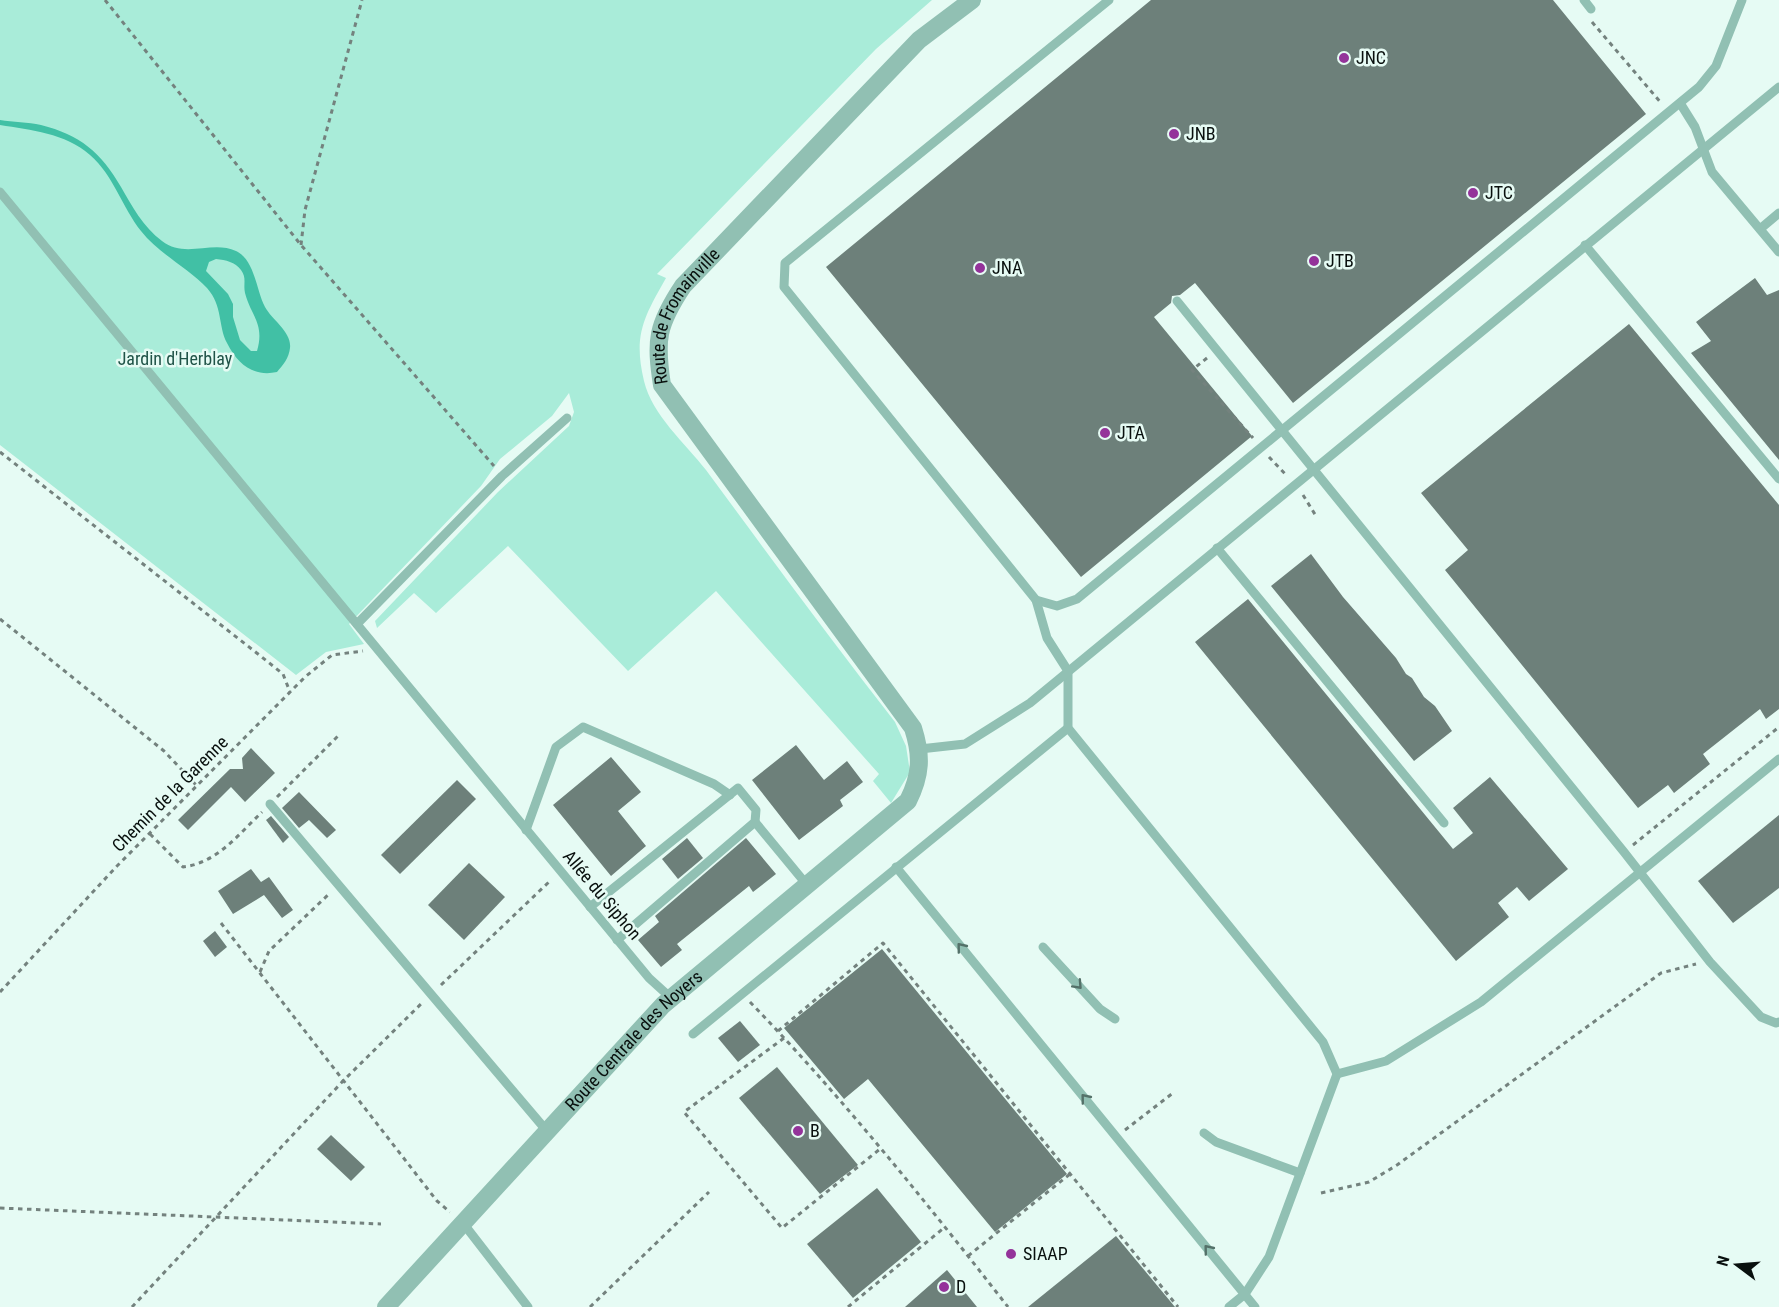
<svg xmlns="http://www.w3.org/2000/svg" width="1779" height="1307" font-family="'Roboto Condensed',sans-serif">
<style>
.green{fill:#a9ecd9}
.water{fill:#41c0a5;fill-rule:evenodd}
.building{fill:#6d807a}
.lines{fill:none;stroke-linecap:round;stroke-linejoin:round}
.path{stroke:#74827e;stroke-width:3;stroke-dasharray:4.5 4.5;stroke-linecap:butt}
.service{stroke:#91c0b3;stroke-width:9}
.minor{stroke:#91c0b3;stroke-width:18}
.oneway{stroke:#547169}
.poi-dot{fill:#94339a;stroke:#e6fbf4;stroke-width:2}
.labels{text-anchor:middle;stroke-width:5;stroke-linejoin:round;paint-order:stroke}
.poi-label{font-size:18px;fill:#09100e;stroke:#e6fbf4;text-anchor:start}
.street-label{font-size:18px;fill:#09100e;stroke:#e6fbf4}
.park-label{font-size:18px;fill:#205448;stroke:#e6fbf4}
</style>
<rect width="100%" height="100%" fill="#e6fbf4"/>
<path class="green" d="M0 0H932L876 49 657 274 666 278C644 317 633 335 644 381 652 415 685 443 706 470 768 554 830 639 895 722L906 746 910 772 891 803 873 781 879 774 716 591 628 671 508 546 436 613 414 593 377 628 375 621 498 492 569 426 574 412 569 393 552 416 500 459 481 486 349 624 364 644 326 652 296 675 0 445Z"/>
<path class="water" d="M0 120C13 122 28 122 41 125 80 135 101 152 121 187 132 206 143 227 162 241 185 259 212 240 236 251 255 260 256 290 265 307 272 320 292 332 290 348 289 358 283 365 277 372 254 377 238 365 227 343 218 326 223 306 207 288 187 267 159 254 141 231 122 207 114 176 90 155 65 133 31 130 0 125ZM216 259C226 260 235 262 241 270 247 278 243 284 245 293 251 316 265 324 257 351H251L240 340 233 317V304L228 294 206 271 209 262Z"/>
<g class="building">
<polygon points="1151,0 1553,0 1646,114 1293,403 1195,283 1180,295 1172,296 1171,303 1154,317 1252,436 1081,577 826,267"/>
<polygon points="1755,278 1767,295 1779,290 1779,460 1691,353 1711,341 1696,322"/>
<polygon points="1629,324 1779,505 1779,709 1766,719 1760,709 1703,754 1710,764 1674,793 1668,785 1638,808 1445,570 1468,550 1421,493"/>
<polygon points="1311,554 1343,597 1396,658 1406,674 1412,678 1424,697 1435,706 1452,731 1414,761 1271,586"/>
<polygon points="1248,599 1453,849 1473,833 1453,808 1490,777 1568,869 1529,901 1517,887 1498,903 1509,917 1456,961 1195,642"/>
<polygon points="796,745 824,780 847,761 863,782 840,800 843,806 799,840 752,780"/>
<polygon points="251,748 275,773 245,802 231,787 188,830 178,820 230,769 243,769 242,758"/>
<polygon points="611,757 641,792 618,811 646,846 611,876 553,805"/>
<polygon points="457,780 476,799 400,874 381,855"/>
<polygon points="299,792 336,830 327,838 309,820 299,828 282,808"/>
<polygon points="1779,815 1779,888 1733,923 1698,881"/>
<polygon points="271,816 289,837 283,843 266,820"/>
<polygon points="687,838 703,858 678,879 662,859"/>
<polygon points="746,838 776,874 753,892 749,886 677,944 682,950 661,967 638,940 659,922 655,916"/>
<polygon points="469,863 505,897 464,940 428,905"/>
<polygon points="251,869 261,882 269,877 293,910 282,918 264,895 233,914 218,891"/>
<polygon points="215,931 227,947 215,957 203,941"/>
<polygon points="882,949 1067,1174 995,1232 868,1079 844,1099 784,1028"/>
<polygon points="740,1021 760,1045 738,1062 718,1038"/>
<polygon points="777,1067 858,1165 820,1194 739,1098"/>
<polygon points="331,1135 365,1167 351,1181 317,1149"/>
<polygon points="877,1188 921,1242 853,1298 807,1244"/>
<polygon points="1116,1236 1175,1307 1028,1307"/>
<polygon points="947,1270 977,1307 905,1307"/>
</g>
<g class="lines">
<g class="path">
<polyline points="105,0 301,245 494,466"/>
<polyline points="1592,22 1662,104"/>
<polyline points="301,245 305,210 362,0"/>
<polyline points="1207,358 1192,370 1253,438"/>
<polyline points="0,452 258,654 283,674 290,692"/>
<polyline points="1269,457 1287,476"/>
<polyline points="1303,495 1316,516"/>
<polyline points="0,619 164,751 197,786"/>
<polyline points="277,797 340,734"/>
<path d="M150 834 183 867C217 863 239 834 262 812"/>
<polyline points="1633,845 1779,727"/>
<polyline points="221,923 437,1201 450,1212"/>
<polyline points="260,972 269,951 329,894"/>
<polyline points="441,985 551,880"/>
<polyline points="0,992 117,866 305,677 332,655 363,651"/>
<path d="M750 1002C842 1097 926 1202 1008 1307"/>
<polyline points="778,1031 883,943 1178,1307"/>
<polyline points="784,1038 684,1112 782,1228 880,1149"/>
<polyline points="1125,1130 1173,1093"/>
<polyline points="1321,1193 1369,1182 1397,1165 1661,973 1696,964"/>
<polyline points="0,1208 381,1224"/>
<polyline points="968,1256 1070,1174"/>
<polyline points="132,1307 343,1081 423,1002"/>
<polyline points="590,1307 709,1192"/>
<polyline points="848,1307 945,1227"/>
</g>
<g class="service">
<polyline points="1109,0 785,263 784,287 1036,600 1057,606 1077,599 1699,87 1716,66 1742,0"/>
<polyline points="1584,0 1591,9"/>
<polyline points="1680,103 1695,127 1712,172 1779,252"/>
<polyline points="0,192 649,978 671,998"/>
<polyline points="1760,229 1779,213"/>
<polyline points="1585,245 1779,479"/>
<polyline points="1177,301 1624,852 1710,962 1761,1017 1776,1023 1779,1022"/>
<polyline points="1217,548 1444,823"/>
<polyline points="1036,600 1047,638 1068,671 1068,728 1323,1042 1337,1074 1269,1257 1245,1294 1229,1307"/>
<polyline points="357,624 502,476 567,418"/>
<polyline points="920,749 965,744 1030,703 1779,87"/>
<polyline points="270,804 546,1130"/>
<polyline points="755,822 807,885"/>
<polyline points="526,830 556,747 583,727 714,784 730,795"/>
<polyline points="896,867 1255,1307"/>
<polyline points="590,907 738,788 756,810 755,822 617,940"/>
<polyline points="1043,947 1100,1009 1115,1019"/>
<polyline points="693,1034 1068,728"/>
<polyline points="1337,1074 1386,1061 1481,1002 1779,759"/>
<polyline points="1204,1133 1216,1142 1300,1173"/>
<polyline points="463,1223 528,1307"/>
</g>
<path class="minor" id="s1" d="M386 1307 663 1005 908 801C921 775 922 756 913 728L662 385C655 340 657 325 683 286L919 40 972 0"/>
</g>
<defs><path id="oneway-chevron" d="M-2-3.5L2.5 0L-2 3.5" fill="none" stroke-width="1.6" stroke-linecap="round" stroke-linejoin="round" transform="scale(1.5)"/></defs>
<g class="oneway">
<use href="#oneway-chevron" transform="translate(961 947) rotate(-129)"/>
<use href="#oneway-chevron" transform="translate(1078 985) rotate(47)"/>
<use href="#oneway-chevron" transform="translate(1085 1098) rotate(-129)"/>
<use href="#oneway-chevron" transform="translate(1208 1249) rotate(-129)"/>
</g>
<g class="poi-dot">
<circle cx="1344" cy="58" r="6"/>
<circle cx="1174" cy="134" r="6"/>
<circle cx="1473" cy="193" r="6"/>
<circle cx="1314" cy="261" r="6"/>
<circle cx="980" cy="268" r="6"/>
<circle cx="1105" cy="433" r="6"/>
<circle cx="798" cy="1131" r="6"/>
<circle cx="1011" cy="1254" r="6"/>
<circle cx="944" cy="1287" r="6"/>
</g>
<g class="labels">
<g class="poi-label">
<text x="1356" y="64">JNC</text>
<text x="1186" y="140">JNB</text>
<text x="1485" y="199">JTC</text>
<text x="1326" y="267">JTB</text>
<text x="992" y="274">JNA</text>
<text x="1117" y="439">JTA</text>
<text x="810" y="1137">B</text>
<text x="1023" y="1260">SIAAP</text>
<text x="956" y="1293">D</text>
</g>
<g class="street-label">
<text dy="6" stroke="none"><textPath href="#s1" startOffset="1306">Route de Fromainville</textPath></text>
<text transform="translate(170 794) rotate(-45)" y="6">Chemin de la Garenne</text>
<text transform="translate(602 895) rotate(50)" y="6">Allée du Siphon</text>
<text dy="6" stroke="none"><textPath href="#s1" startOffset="364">Route Centrale des Noyers</textPath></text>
</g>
<g class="park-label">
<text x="175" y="365">Jardin d'Herblay</text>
</g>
</g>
<g transform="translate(1737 1265) rotate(286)" stroke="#e6fbf4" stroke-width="4.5" paint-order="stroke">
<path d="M0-4.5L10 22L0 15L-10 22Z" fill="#09100e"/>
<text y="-9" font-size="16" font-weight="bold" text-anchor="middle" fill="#09100e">N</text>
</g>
</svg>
